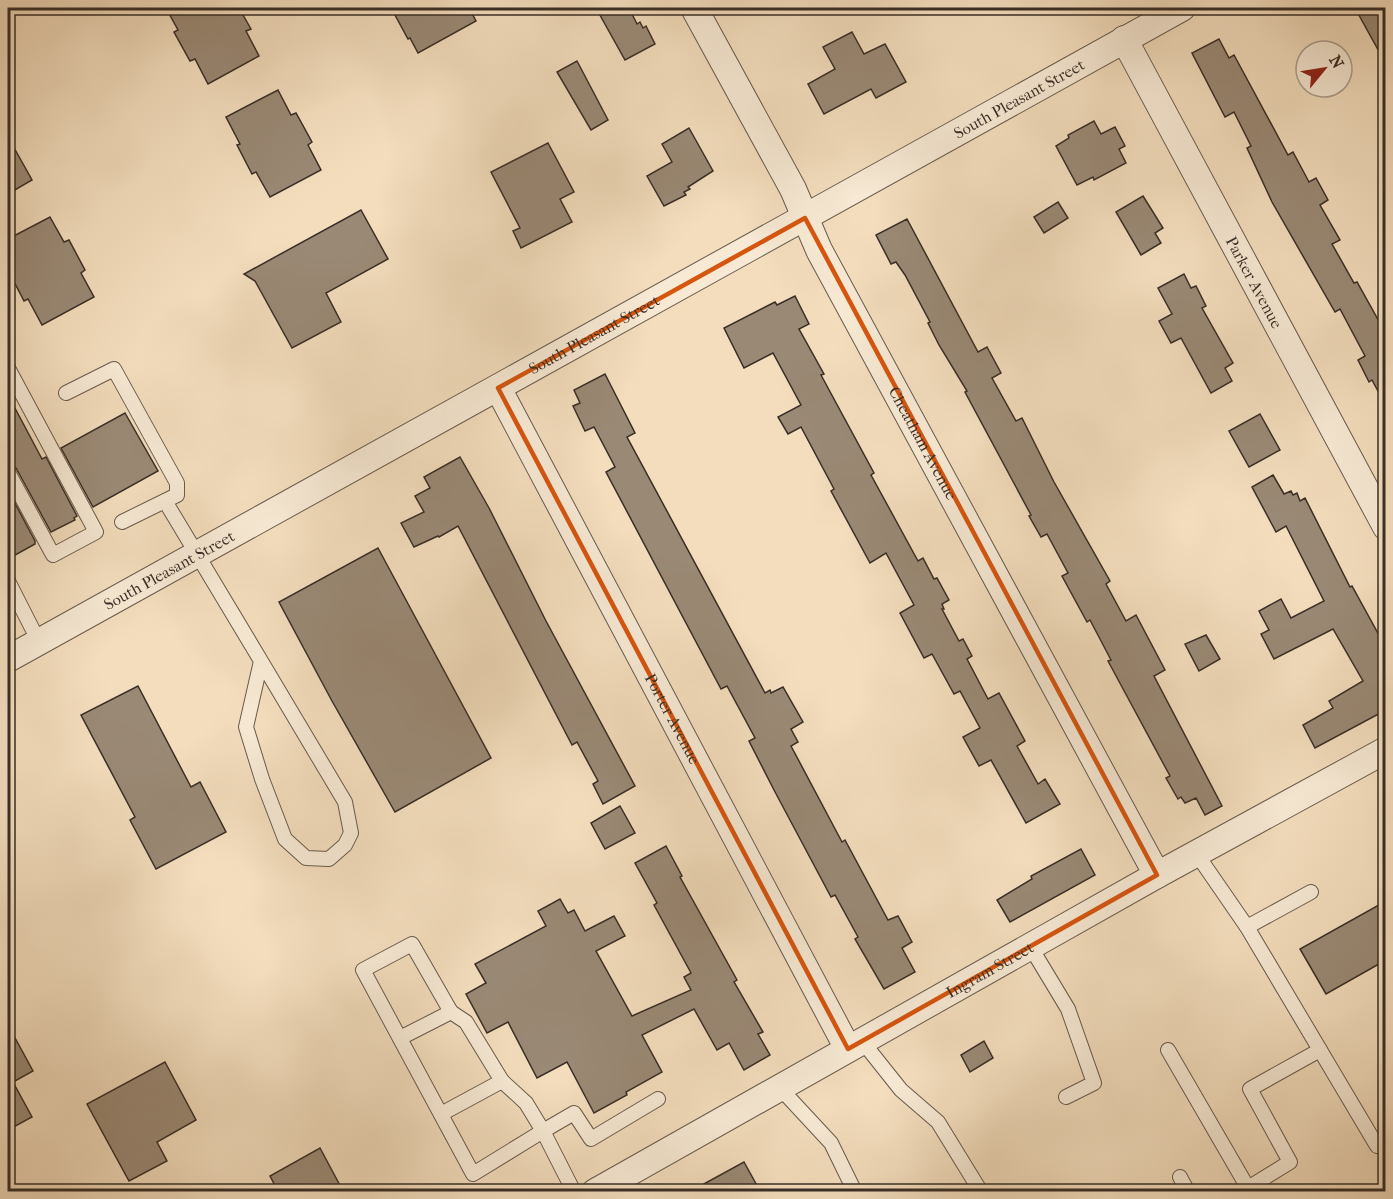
<svg xmlns="http://www.w3.org/2000/svg" width="1393" height="1199" font-family="'IM FELL French Canon',serif">
<style>
.building{fill:#9a8975;stroke:#392e27;stroke-width:1.5}
.lines{fill:none;stroke-linecap:round;stroke-linejoin:round}
.service-casing{stroke:#685a4c;stroke-width:16}
.minor-casing{stroke:#685a4c;stroke-width:28}
.service{stroke:#f7e9d4;stroke-width:14}
.minor{stroke:#f7e9d4;stroke-width:26}
.marked{fill:none;stroke:#d6550f;stroke-width:4.5;stroke-linejoin:round}
.labels{text-anchor:middle;stroke-width:4.5;stroke-linejoin:round;paint-order:stroke}
.street-label{font-size:16px;fill:#392e27;stroke:#f7e9d4}
</style>
<rect width="100%" height="100%" fill="#f3ddbd"/>
<filter id="stains"><feTurbulence type="fractalNoise" baseFrequency=".00333" numOctaves="4"/><feColorMatrix values="0 0 0 0 .2 0 0 0 0 .09 0 0 0 0 .02 0 0 0 .5 -.17"/></filter>
<radialGradient id="worn" r=".72"><stop offset=".6" stop-color="#630" stop-opacity="0"/><stop offset="1" stop-color="#630" stop-opacity=".3"/></radialGradient>
<g class="building">
<polygon points="166,8 239,8 251,29 246,31 259,56 208,84 195,59 190,61 174,32 178,30"/>
<polygon points="408,8 469,8 476,21 418,53 410,38 408,39 395,15"/>
<polygon points="596,8 629,8 637,24 640,22 643,28 646,26 655,44 625,60"/>
<polygon points="1355,8 1386,8 1386,64"/>
<polygon points="852,32 864,54 885,44 906,82 876,98 871,89 824,114 808,84 835,69 823,47"/>
<polygon points="1219,39 1229,58 1234,55 1288,155 1293,152 1309,182 1316,178 1328,200 1320,205 1340,240 1332,244 1354,283 1357,282 1386,334 1386,406 1372,380 1369,382 1358,360 1365,356 1340,309 1335,312 1272,202 1247,148 1251,146 1234,112 1225,117 1192,53"/>
<polygon points="577,61 608,120 591,130 557,72"/>
<polygon points="278,90 291,115 296,113 312,142 308,145 321,170 270,197 256,172 252,174 237,145 240,144 226,117"/>
<polygon points="1094,121 1101,134 1115,127 1125,146 1119,149 1126,163 1094,180 1093,177 1077,185 1056,146 1069,138 1068,135"/>
<polygon points="689,128 713,171 688,187 690,189 684,192 686,195 664,206 647,176 672,162 662,144"/>
<polygon points="8,137 32,180 8,194"/>
<polygon points="548,143 574,192 560,199 572,222 521,248 513,231 520,228 491,172"/>
<polygon points="1143,196 1163,228 1155,233 1161,243 1141,255 1116,212"/>
<polygon points="1058,202 1068,218 1044,233 1034,217"/>
<polygon points="361,210 388,259 326,293 341,322 292,348 255,281 244,274"/>
<polygon points="50,217 64,242 69,240 85,270 81,273 94,297 42,325 28,299 24,301 8,270 8,239"/>
<polygon points="907,219 978,352 987,347 1001,373 992,378 1016,421 1022,418 1054,482 1110,581 1106,584 1126,621 1136,615 1165,670 1154,676 1222,806 1205,815 1196,798 1185,803 1181,797 1178,799 1166,778 1170,776 1108,661 1111,660 1090,620 1087,622 1062,576 1068,573 1047,534 1041,537 1029,516 1031,515 965,392 967,391 939,345 928,323 930,322 905,275 896,262 891,264 876,235"/>
<polygon points="1184,274 1191,288 1196,286 1206,306 1202,308 1233,363 1225,368 1232,381 1211,393 1181,338 1171,343 1159,321 1172,314 1158,288"/>
<polygon points="795,296 809,324 799,329 824,374 821,375 874,473 871,475 918,561 923,558 934,579 937,578 949,600 942,604 944,609 942,609 959,641 963,639 972,656 967,659 988,699 999,693 1025,741 1017,746 1038,784 1045,779 1060,804 1026,823 991,760 979,766 963,737 980,728 960,691 954,694 932,654 924,658 900,613 914,605 886,553 870,563 831,491 834,489 801,427 788,434 778,417 801,405 773,353 744,368 724,328 775,302 777,305"/>
<polygon points="605,374 635,433 627,437 765,693 770,690 771,693 783,687 803,722 791,729 798,742 791,746 842,842 845,840 888,920 898,916 912,942 902,948 915,972 884,989 855,939 858,937 835,895 831,897 774,790 749,741 755,738 727,686 721,689 606,472 615,467 594,427 585,431 573,406 580,403 574,390"/>
<polygon points="8,395 42,459 46,457 77,516 74,518 75,520 51,532 16,468 8,463"/>
<polygon points="125,413 158,471 93,507 61,448"/>
<polygon points="1260,414 1280,450 1249,467 1229,431"/>
<polygon points="460,457 489,508 546,621 635,786 603,804 593,784 598,781 577,742 572,745 458,526 439,537 438,536 414,547 401,523 424,512 415,496 430,488 424,477"/>
<polygon points="1273,475 1284,494 1291,491 1293,495 1297,493 1300,501 1305,498 1350,587 1352,586 1386,648 1386,710 1315,748 1303,725 1333,708 1329,701 1363,681 1333,629 1274,659 1261,634 1269,630 1259,611 1281,599 1291,618 1324,601 1286,526 1276,532 1252,487"/>
<polygon points="8,490 35,541 35,544 8,559"/>
<polygon points="378,548 491,758 395,812 332,701 279,602"/>
<polygon points="1206,635 1220,659 1199,671 1185,644"/>
<polygon points="138,686 191,787 200,782 226,832 156,869 130,820 135,817 81,715"/>
<polygon points="620,806 635,833 605,849 591,823"/>
<polygon points="666,846 682,876 680,877 737,980 734,982 763,1032 758,1034 770,1055 744,1070 729,1043 717,1050 694,1009 642,1035 662,1072 626,1092 627,1095 594,1113 567,1062 537,1078 508,1022 487,1033 466,994 486,983 475,964 546,926 538,911 560,899 568,913 574,910 585,931 614,916 625,936 596,951 632,1016 691,990 684,977 691,973 654,905 657,903 635,863"/>
<polygon points="1081,849 1095,875 1010,922 997,900 1032,879 1031,876"/>
<polygon points="1386,901 1386,960 1326,994 1300,949"/>
<polygon points="8,1025 33,1071 13,1082 32,1117 8,1130"/>
<polygon points="984,1041 993,1058 970,1072 961,1055"/>
<polygon points="165,1062 196,1120 157,1142 167,1161 129,1181 87,1104"/>
<polygon points="320,1148 343,1191 278,1191 270,1176"/>
<polygon points="744,1162 760,1191 691,1191"/>
</g>
<g class="lines">
<g class="service-casing">
<g id="service">
<polyline points="8,368 96,532 53,555 8,472"/>
<polyline points="66,393 114,369 177,483 177,495 122,522"/>
<polyline points="165,501 261,661 246,727 262,779 285,839 306,858 329,859 345,845 351,833 345,802 261,661"/>
<polyline points="8,581 39,642"/>
<polyline points="1196,853 1247,927 1377,1146"/>
<polyline points="1247,927 1311,892"/>
<polygon points="412,944 451,1012 466,1022 502,1081 526,1103 543,1131 473,1174 363,970"/>
<polyline points="1030,946 1068,1009 1094,1083 1066,1097"/>
<polyline points="400,1038 451,1012"/>
<polyline points="862,1041 901,1090 938,1122 981,1192"/>
<polyline points="1168,1050 1248,1188 1290,1162 1250,1089 1320,1050"/>
<polyline points="779,1087 831,1143 855,1192"/>
<polyline points="441,1114 502,1081"/>
<polyline points="1180,1177 1188,1192"/>
<polyline points="574,1192 543,1131 574,1113 591,1139 658,1099"/>
</g>
</g>
<g class="minor-casing">
<g id="minor">
<path id="s1" d="M694 8 793 189 819 250 1157 875"/>
<path id="s2" d="M1124 39 1386 527"/>
<path id="s3" d="M498 388 848 1049"/>
<path id="s4" d="M8 659 1182 8"/>
<path id="s5" d="M595 1192 1157 875 1386 750"/>
</g>
</g>
<use href="#service" class="service"/>
<use href="#minor" class="minor"/>
</g>
<path class="marked" d="M805 218 1157 875 848 1049 498 388Z"/>
<g class="labels">
<g class="street-label">
<text dy="6" stroke="none"><textPath href="#s4" startOffset="1156">South Pleasant Street</textPath></text>
<text dy="6" stroke="none"><textPath href="#s2" startOffset="276">Parker Avenue</textPath></text>
<text dy="6" stroke="none"><textPath href="#s4" startOffset="670">South Pleasant Street</textPath></text>
<text dy="6" stroke="none"><textPath href="#s1" startOffset="492">Cheatham Avenue</textPath></text>
<text dy="6" stroke="none"><textPath href="#s4" startOffset="184">South Pleasant Street</textPath></text>
<text dy="6" stroke="none"><textPath href="#s3" startOffset="374">Porter Avenue</textPath></text>
<text dy="6" stroke="none"><textPath href="#s5" startOffset="453">Ingram Street</textPath></text>
</g>
</g>
<rect width="1393" height="1199" fill="none" stroke="#f3ddbd" stroke-width="30"/>
<rect x="9" y="9" width="1375" height="1181" fill="none" stroke="#392e27" stroke-width="3"/>
<rect x="15" y="15" width="1363" height="1169" fill="none" stroke="#392e27" stroke-width="1.5"/>
<g transform="translate(1324 69) rotate(60)"><circle r="28" fill="#f7e9d4" stroke="#ab9e8f" stroke-width="1.5"/>
<path d="M0-4.5L10 22L0 15L-10 22Z" fill="#8f2418"/>
<text y="-9" font-size="16" font-weight="bold" text-anchor="middle" fill="#392e27">N</text>
</g>
<rect width="100%" height="100%" filter="url(#stains)"/>
<rect width="100%" height="100%" fill="url(#worn)"/>
</svg>
